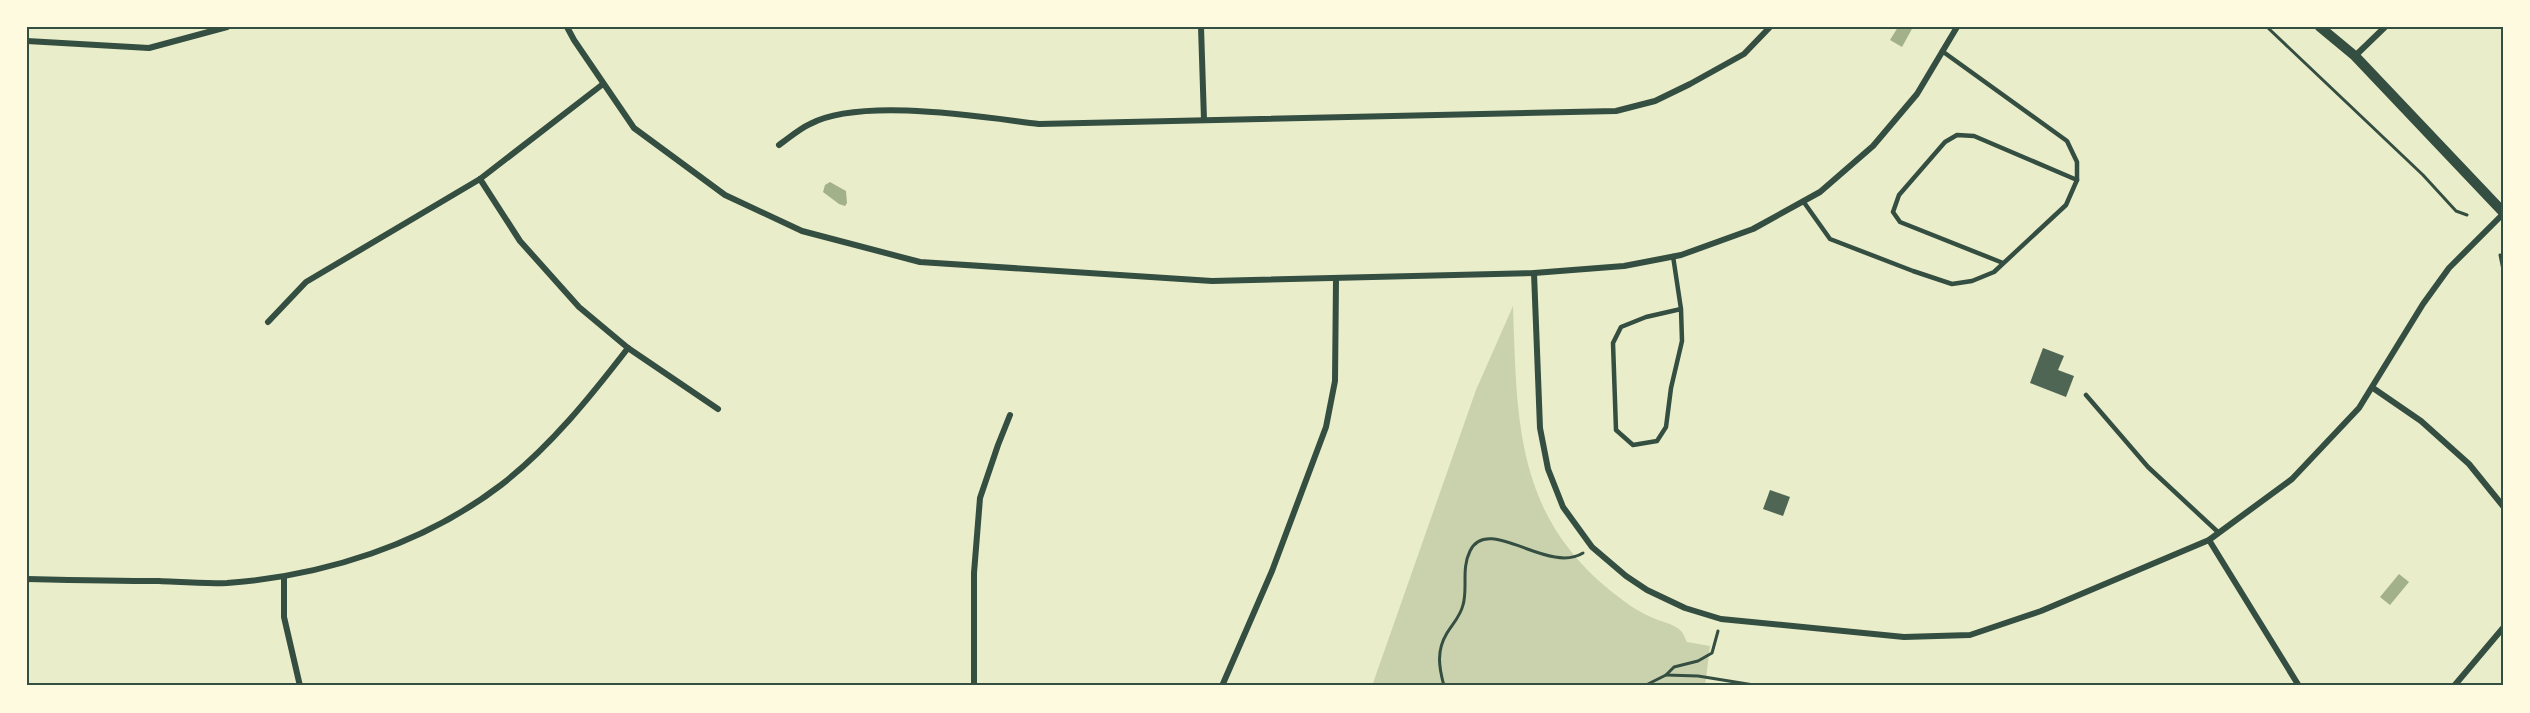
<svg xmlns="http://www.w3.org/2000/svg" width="2530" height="713" font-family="'Open Sans',sans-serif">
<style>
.green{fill:#cad2ad}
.water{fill:#a3b18a}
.building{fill:#4f6655}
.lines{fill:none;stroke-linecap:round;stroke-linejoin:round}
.path{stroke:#344e41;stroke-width:3}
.service{stroke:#344e41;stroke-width:4.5}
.minor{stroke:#344e41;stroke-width:6}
.tertiary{stroke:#344e41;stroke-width:10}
.neatline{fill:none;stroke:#344e41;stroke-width:2}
</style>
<rect width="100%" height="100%" fill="#e9edc9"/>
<path class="green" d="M1513 306C1517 422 1515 517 1616 595 1626 603 1639 612 1651 617 1659 621 1674 624 1680 630 1683 632 1685 638 1687 642L1710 646 1705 686H1372L1476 390Z"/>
<g class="water">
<polygon points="1898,27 1913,27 1902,47 1890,40"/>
<polygon points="830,182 846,191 847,203 845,206 839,204 823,192 825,185"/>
<polygon points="2399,574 2409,582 2390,605 2380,597"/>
</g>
<g class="building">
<polygon points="2043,348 2064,356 2058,370 2074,376 2066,397 2030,383"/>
<polygon points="1770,490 1790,497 1783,516 1763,509"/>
</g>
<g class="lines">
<g class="path">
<polyline points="2267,27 2423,175 2456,211 2467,215"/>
<polyline points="2500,255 2503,270"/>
<polyline points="1666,675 1698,676 1760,686"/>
<path d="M1444 686C1439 667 1436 651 1447 633 1453 623 1460 617 1463 605 1468 588 1461 569 1470 551 1488 514 1548 575 1583 553"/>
<polyline points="1644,686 1666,675 1674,667 1698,661 1712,653 1718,631"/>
</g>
<g class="service">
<polyline points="1803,201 1830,239 1913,271 1952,284 1972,281 1994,272 2066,205 2077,180 2077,162 2067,141 1942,51"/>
<polyline points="1673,256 1681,309 1682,341 1671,388 1666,427 1657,441 1633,445 1616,430 1613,343 1621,327 1646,317 1681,309"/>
<polyline points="2003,263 1900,222 1893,212 1899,195 1945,142 1957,135 1974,136 2077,180"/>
<polyline points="2086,395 2148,467 2219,533"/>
</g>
<g class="minor">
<polyline points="567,27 574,40 634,128 725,195 802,231 920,262 1212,281 1534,273 1624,266 1681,255 1753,229 1820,192 1873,146 1917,94 1957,27"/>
<polyline points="1201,27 1204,120"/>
<polyline points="27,41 149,48 227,27"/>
<polyline points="2355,56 2385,27"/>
<path d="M779 145C789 138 799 129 810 124 861 97 981 117 1039 124L1616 111 1655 101 1690 84 1744 54 1770 27"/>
<polyline points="480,179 520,241 579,307 628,348 718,409"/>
<polyline points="1534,273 1540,428 1548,469 1563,507 1592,547 1626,576 1647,590 1685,608 1721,619 1904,637 1970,635 2041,611 2209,540 2292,479 2359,408 2423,304 2449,268 2503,214"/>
<polyline points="268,322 306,282 480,179 603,84"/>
<polyline points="2373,388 2421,421 2469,464 2503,506"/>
<polyline points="2209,540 2299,686"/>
<polyline points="284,577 284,617 300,686"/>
<path d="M27 579C71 580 115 581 159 581 181 582 205 584 227 583 324 576 424 544 501 485 550 447 591 396 628 348"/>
<polyline points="974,686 974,573 980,498 998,445 1010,415"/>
<polyline points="1222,686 1272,571 1326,427 1335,381 1336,279"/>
<polyline points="2454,686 2503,628"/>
</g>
<polyline class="tertiary" points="2320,27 2355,56 2503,212"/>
</g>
<rect width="2530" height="713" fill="none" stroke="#fefae0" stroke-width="57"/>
<rect x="28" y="28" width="2474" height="656" class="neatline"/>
</svg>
